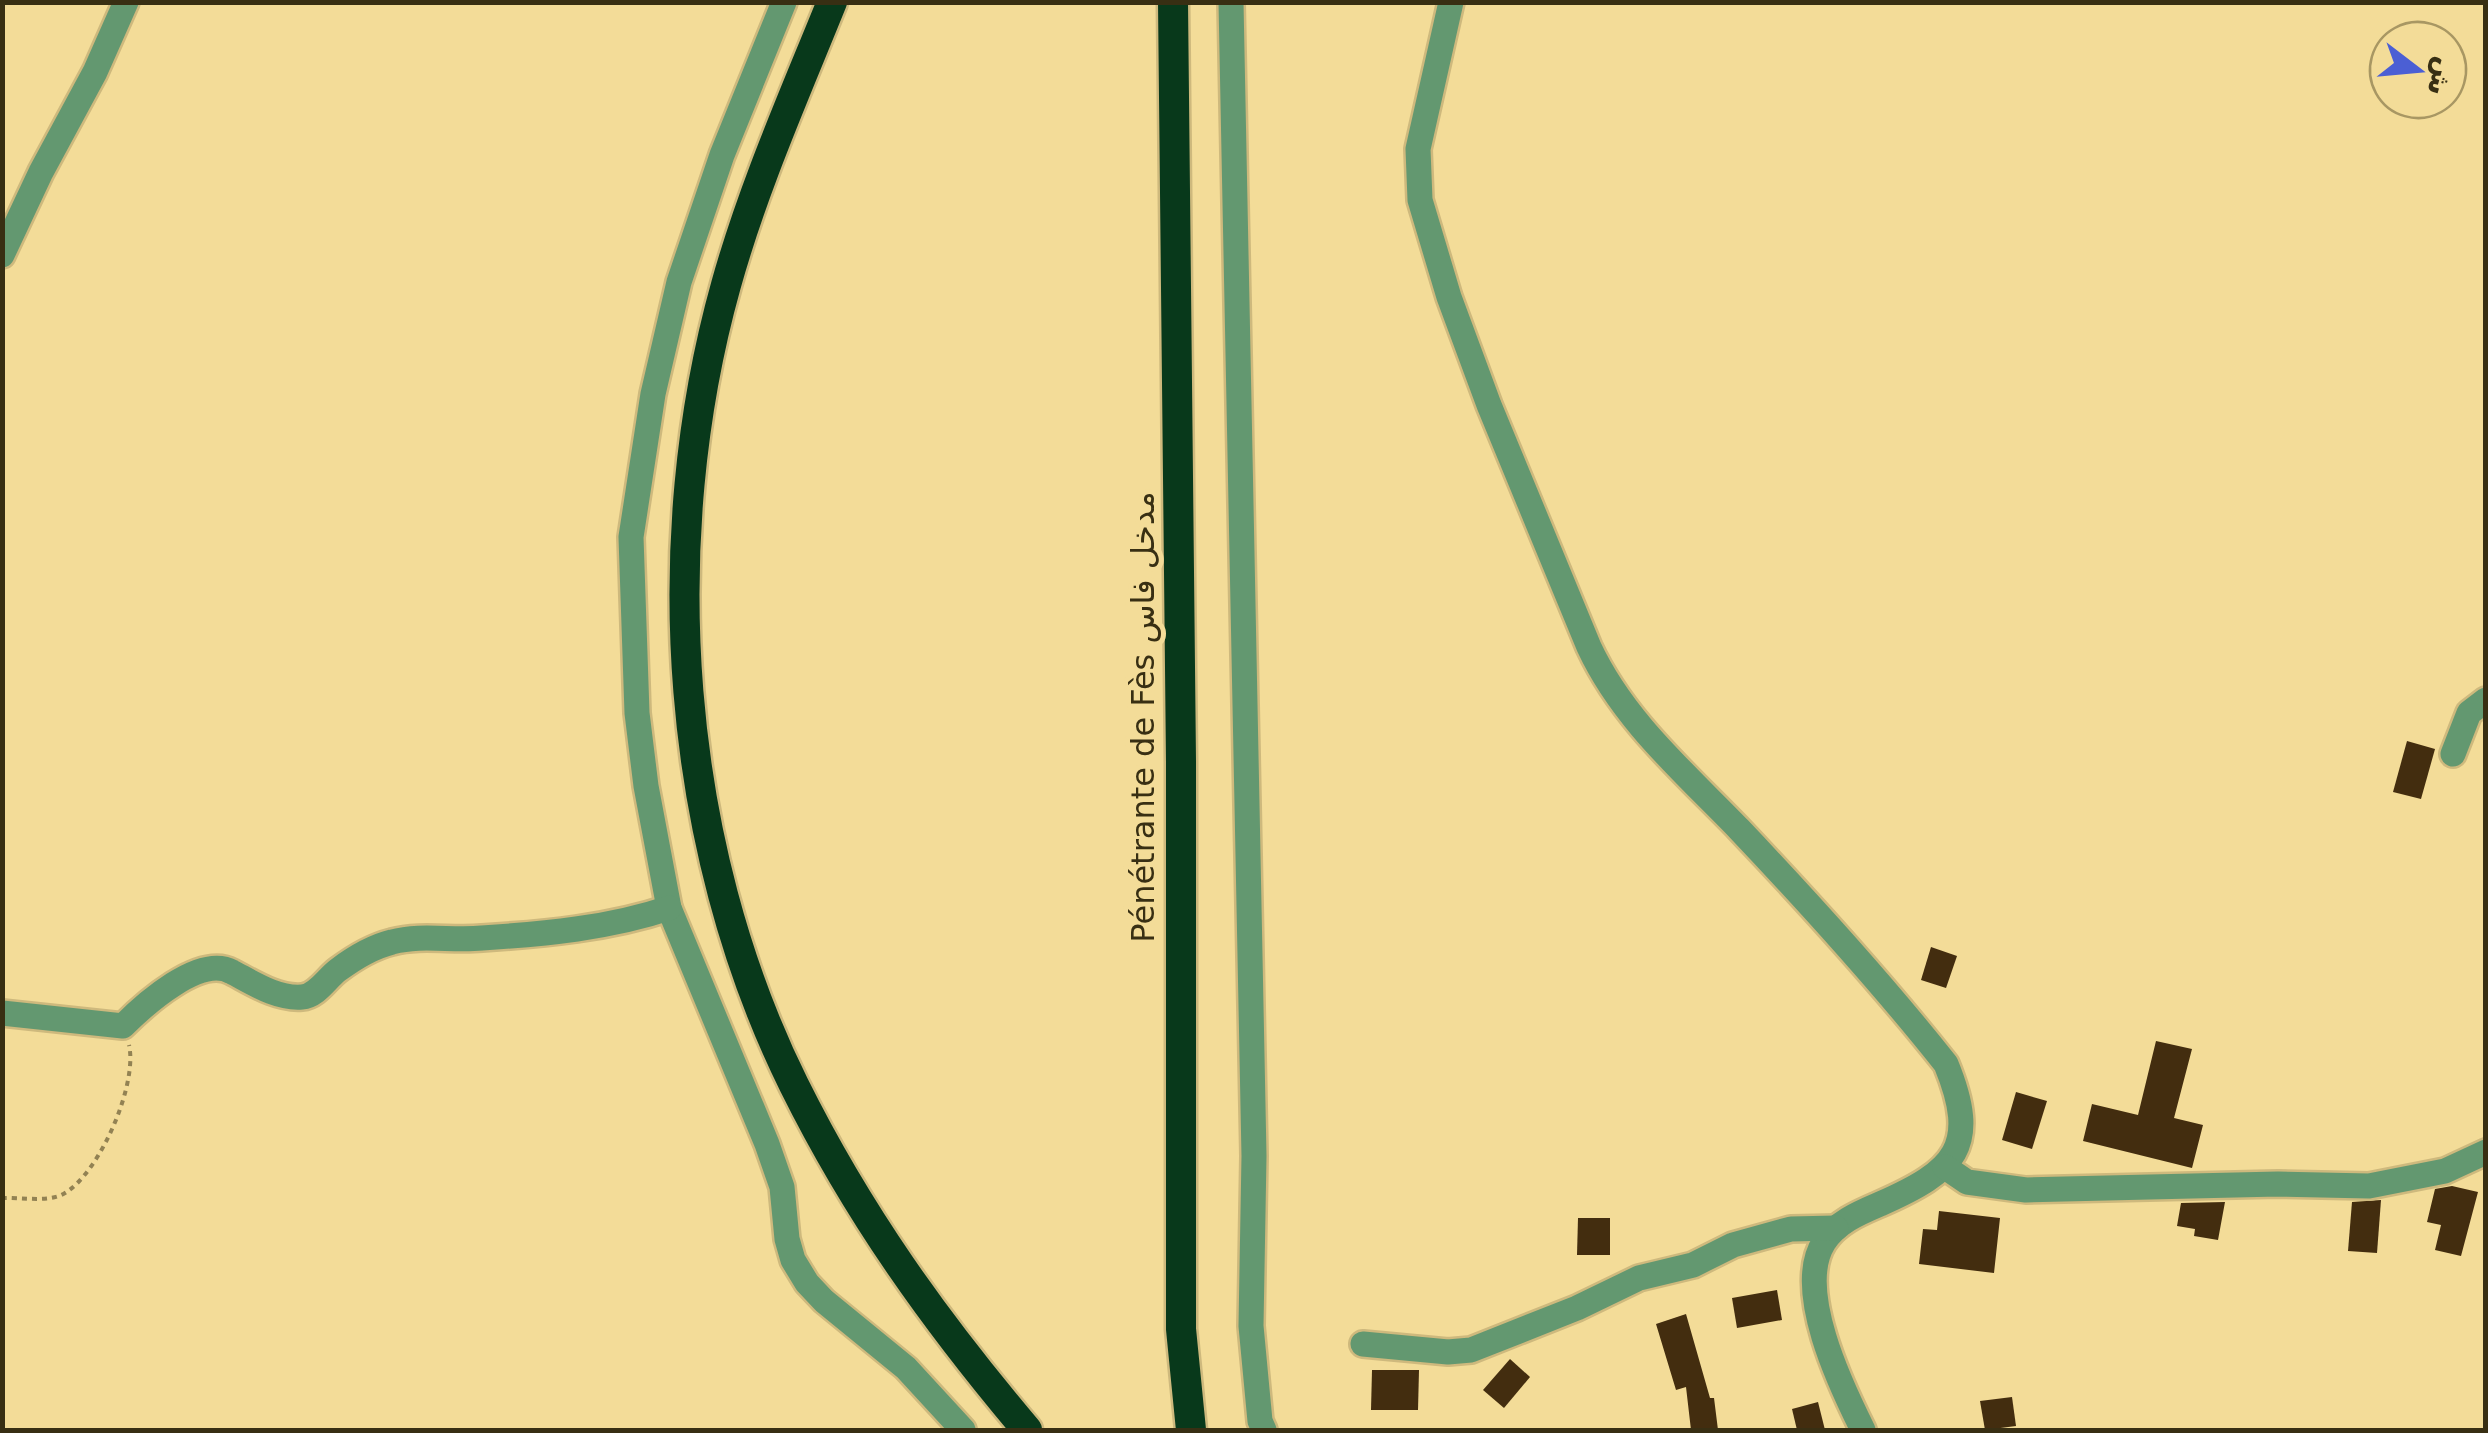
<svg xmlns="http://www.w3.org/2000/svg" width="2488" height="1433" font-family="'DejaVu Sans','Noto Naskh Arabic',sans-serif">
<style>
.building{fill:#432d0f}
.lines{fill:none;stroke-linecap:round;stroke-linejoin:round}
.minor-casing{stroke:#ceb97d;stroke-width:30}
.highway-casing{stroke:#ceb97d;stroke-width:35}
.path{stroke:#928253;stroke-width:4;stroke-dasharray:5 5;stroke-linecap:butt}
.minor{stroke:#639870;stroke-width:25}
.highway{stroke:#08391b;stroke-width:30}
.labels{text-anchor:middle;stroke-width:10;stroke-linejoin:round;paint-order:stroke}
.street-label{font-size:32px;fill:#382f13;stroke:#f3dc98}
</style>
<rect width="100%" height="100%" fill="#f3dc98"/>
<g class="building">
<polygon points="2407,741 2435,749 2421,799 2393,792"/>
<polygon points="1931,947 1957,956 1946,988 1921,980"/>
<polygon points="2156,1041 2192,1049 2174,1118 2203,1125 2192,1168 2083,1141 2092,1104 2138,1115"/>
<polygon points="2016,1092 2047,1101 2032,1149 2002,1140"/>
<polygon points="2452,1186 2478,1192 2461,1256 2435,1250 2441,1225 2427,1222 2435,1189"/>
<polygon points="2381,1200 2377,1253 2348,1251 2352,1202"/>
<polygon points="2225,1202 2218,1240 2194,1236 2195,1229 2177,1226 2181,1203"/>
<polygon points="1939,1211 2000,1218 1994,1273 1919,1264 1923,1229 1937,1230"/>
<polygon points="1578,1218 1610,1218 1610,1255 1577,1255"/>
<polygon points="1777,1290 1782,1320 1737,1328 1732,1298"/>
<polygon points="1686,1314 1710,1398 1714,1398 1718,1430 1691,1430 1686,1387 1676,1390 1656,1324"/>
<polygon points="1510,1359 1530,1377 1504,1408 1483,1390"/>
<polygon points="1372,1370 1419,1370 1418,1410 1371,1410"/>
<polygon points="2012,1397 2016,1426 1985,1430 1980,1401"/>
<polygon points="1818,1402 1825,1430 1797,1430 1792,1409"/>
</g>
<g class="lines">
<g class="minor-casing">
<g id="minor">
<polyline points="784,2 722,155 679,282 653,394 631,537 637,713 646,786 669,908 767,1144 782,1187 787,1239 793,1260 807,1283 824,1301 906,1368 963,1430"/>
<polyline points="1231,2 1254,1156 1251,1326 1260,1421 1264,1430"/>
<path d="M1451 2 1418 149 1420 200 1449 297 1489 405 1589 647C1623 720 1684 772 1739 829 1811 905 1881 982 1946 1064 1980 1147 1955 1171 1880 1204 1859 1213 1837 1222 1824 1242 1794 1289 1841 1386 1863 1430"/>
<polyline points="2,255 41,172 95,72 126,2"/>
<polyline points="2453,754 2469,713 2486,700"/>
<path d="M2 1013 123 1026C144 1005 200 954 232 972 253 983 277 999 302 997 317 996 327 978 338 970 354 958 372 947 392 942 421 934 452 941 482 938 544 934 610 928 669 908"/>
<polyline points="1945,1167 1967,1182 2026,1190 2278,1184 2369,1186 2445,1171 2486,1152"/>
<polyline points="1363,1344 1448,1352 1471,1350 1577,1308 1639,1278 1693,1265 1733,1245 1791,1229 1836,1228"/>
</g>
</g>
<g class="highway-casing">
<g id="highway">
<path d="M832 2C794 96 753 188 726 285 654 542 675 845 794 1085 858 1214 935 1321 1027 1430"/>
<polyline points="1173,2 1181,762 1181,1329 1191,1430"/>
</g>
</g>
<path class="path" d="M2 1198C21 1197 49 1203 65 1193 100 1172 138 1084 129 1045"/>
<use href="#minor" class="minor"/>
<use href="#highway" class="highway"/>
</g>
<g class="labels">
<g class="street-label">
<text transform="translate(1143 717) rotate(-90)" y="11">Pénétrante de Fès مدخل فاس</text>
</g>
</g>
<rect width="2488" height="1433" fill="none" stroke="#382f13" stroke-width="10"/>
<g transform="translate(2418 70) rotate(106)"><circle r="48" fill="#f3dc98" stroke="#a89763" stroke-width="2.5"/>
<path d="M0-8L18 38L0 25L-18 38Z" fill="#4b5fd4"/>
<text y="-15" font-size="28" font-weight="bold" text-anchor="middle" fill="#382f13">ش</text>
</g>
</svg>
